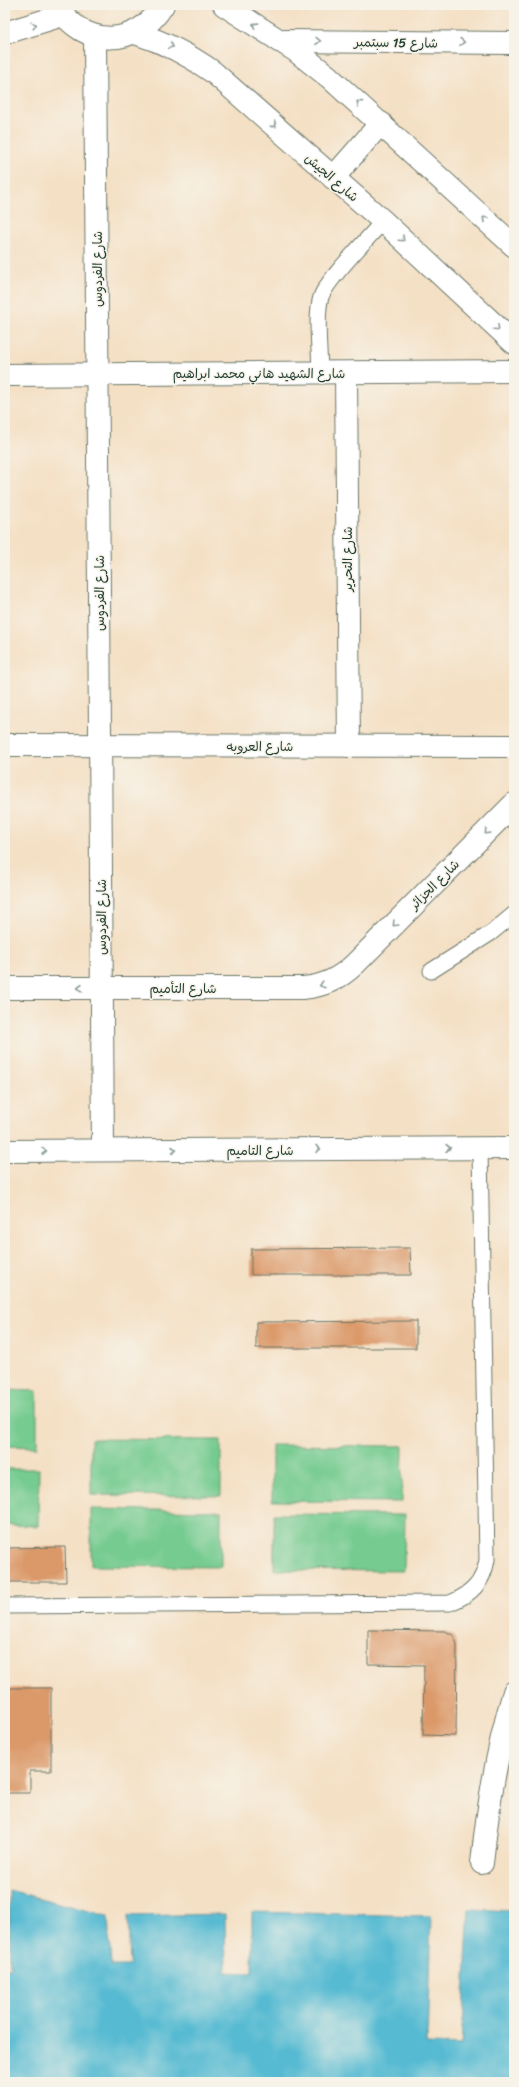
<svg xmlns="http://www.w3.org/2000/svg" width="519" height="2087" font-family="Sriracha,'Playpen Sans Arabic',sans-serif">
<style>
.green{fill:#75cb90;stroke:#4a8462}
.water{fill:#54bad2;stroke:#3a7c83}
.building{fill:#db9969}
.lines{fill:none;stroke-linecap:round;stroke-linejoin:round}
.service-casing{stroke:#6a7667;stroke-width:17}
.minor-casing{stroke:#6a7667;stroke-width:24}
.tertiary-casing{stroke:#6a7667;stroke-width:24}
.service{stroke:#fff;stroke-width:15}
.minor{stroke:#fff;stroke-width:22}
.tertiary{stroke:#fff;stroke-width:22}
.oneway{stroke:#8f9e9a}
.labels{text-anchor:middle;stroke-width:3;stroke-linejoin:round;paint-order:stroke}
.street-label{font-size:13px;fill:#1f3d34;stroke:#f7f3e8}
</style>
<rect width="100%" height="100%" fill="#f7f3e8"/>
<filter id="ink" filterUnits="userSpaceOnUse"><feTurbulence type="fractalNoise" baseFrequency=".025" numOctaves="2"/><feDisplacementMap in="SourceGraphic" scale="8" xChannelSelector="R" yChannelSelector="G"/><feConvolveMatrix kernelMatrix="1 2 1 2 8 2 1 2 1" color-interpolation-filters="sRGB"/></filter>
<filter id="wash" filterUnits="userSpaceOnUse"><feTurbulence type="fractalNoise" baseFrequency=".012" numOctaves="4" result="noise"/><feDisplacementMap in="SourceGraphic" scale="16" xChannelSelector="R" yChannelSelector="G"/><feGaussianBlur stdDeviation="0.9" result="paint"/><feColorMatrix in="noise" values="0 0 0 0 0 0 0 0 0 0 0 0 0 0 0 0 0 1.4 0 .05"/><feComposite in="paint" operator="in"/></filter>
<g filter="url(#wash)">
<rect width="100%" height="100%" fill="#f4e0c5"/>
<g class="green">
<polygon points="5,1390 37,1391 37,1447 5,1446"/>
<polygon points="91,1439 221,1440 221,1496 91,1495"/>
<polygon points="272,1445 403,1446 402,1502 272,1501"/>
<polygon points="5,1469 39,1469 38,1526 5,1525"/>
<polygon points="91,1509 221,1511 221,1567 91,1566"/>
<polygon points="274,1514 405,1515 404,1571 274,1570"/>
</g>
<polygon class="water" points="9,1890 108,1916 111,1966 130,1966 128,1916 225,1914 226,1972 252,1973 252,1912 431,1916 427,2044 461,2045 469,1909 514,1911 514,2082 5,2082 5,1968 10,1968"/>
<g id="blocks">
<g class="building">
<polygon points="410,1248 411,1275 251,1275 251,1249"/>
<polygon points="416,1321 416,1348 256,1348 256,1322"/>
<polygon points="65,1547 66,1582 5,1582 5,1548"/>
<polygon points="368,1630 445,1631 453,1635 457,1644 456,1736 423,1735 424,1665 368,1664"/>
<polygon points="5,1688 51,1688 51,1771 30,1771 30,1793 5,1793"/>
</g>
</g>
</g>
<g filter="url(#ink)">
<use href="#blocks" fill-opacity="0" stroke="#6a7667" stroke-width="1"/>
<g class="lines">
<g class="service-casing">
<g id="service">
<path d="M320 373C320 353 315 315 321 297 327 279 369 238 383 221"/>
<polyline points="431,971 491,933 514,914"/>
<path d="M5 1606 450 1603C472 1594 483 1583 487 1560L480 1148"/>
</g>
</g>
<g class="minor-casing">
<g id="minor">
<polyline points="95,36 103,1150"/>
<polyline points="279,41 514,43"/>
<polyline points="346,373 349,746"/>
<polyline points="5,375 514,371"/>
<polyline points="5,745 514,746"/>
</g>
</g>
<g class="tertiary-casing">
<g id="tertiary">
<path d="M57 5C83 49 137 48 163 5"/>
<polyline points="224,5 296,51 329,77 514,246"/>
<polyline points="5,33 63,15"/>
<path d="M135 33C164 42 188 54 213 72L383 221 514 343"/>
<polyline points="333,178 381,123"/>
<path d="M5 988H303C324 986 339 979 355 964L514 804"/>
<polyline points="5,1151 514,1148"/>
<path d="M482 1863C488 1805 497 1748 514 1692"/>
</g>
</g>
<use href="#service" class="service"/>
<use href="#minor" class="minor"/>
<use href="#tertiary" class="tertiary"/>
</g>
<defs><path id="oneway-chevron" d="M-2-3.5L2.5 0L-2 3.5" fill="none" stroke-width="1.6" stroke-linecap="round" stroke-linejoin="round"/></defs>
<g class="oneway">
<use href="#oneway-chevron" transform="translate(34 25) rotate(-18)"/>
<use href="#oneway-chevron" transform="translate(255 25) rotate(-147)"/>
<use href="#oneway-chevron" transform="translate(318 41) rotate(1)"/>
<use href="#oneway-chevron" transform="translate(462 42) rotate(1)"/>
<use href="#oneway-chevron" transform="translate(171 46) rotate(25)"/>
<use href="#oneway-chevron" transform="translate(359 103) rotate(-138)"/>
<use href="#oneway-chevron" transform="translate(274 125) rotate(41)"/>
<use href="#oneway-chevron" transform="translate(485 219) rotate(-137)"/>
<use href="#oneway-chevron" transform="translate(402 239) rotate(43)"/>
<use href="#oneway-chevron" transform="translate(497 328) rotate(43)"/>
<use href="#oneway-chevron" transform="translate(487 832) rotate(135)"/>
<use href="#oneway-chevron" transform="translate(395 924) rotate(135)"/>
<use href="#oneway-chevron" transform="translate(322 985) rotate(162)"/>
<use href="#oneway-chevron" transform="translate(80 988) rotate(-180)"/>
<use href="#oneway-chevron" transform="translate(448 1148)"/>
<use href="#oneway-chevron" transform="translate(318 1149)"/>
<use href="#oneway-chevron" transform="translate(174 1150)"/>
<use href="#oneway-chevron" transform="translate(44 1151)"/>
</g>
</g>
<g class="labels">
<g class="street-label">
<text transform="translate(396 42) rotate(1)" y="5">شارع 15 سبتمبر</text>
<text transform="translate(332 177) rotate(41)" y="5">شارع الجيش</text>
<text transform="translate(97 269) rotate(-90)" y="5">شارع الفردوس</text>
<text x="259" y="378">شارع الشهيد هاني محمد ابراهيم</text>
<text transform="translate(347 559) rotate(-90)" y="5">شارع التحرير</text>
<text transform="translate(99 593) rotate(-90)" y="5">شارع الفردوس</text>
<text x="260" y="751">شارع العروبه</text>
<text transform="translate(434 884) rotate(-45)" y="5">شارع الجزائر</text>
<text transform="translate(101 917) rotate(-90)" y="5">شارع الفردوس</text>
<text x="183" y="993">شارع التأميم</text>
<text x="260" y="1155">شارع التاميم</text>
</g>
</g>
<rect width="519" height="2087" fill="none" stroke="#f7f3e8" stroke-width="20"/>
</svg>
